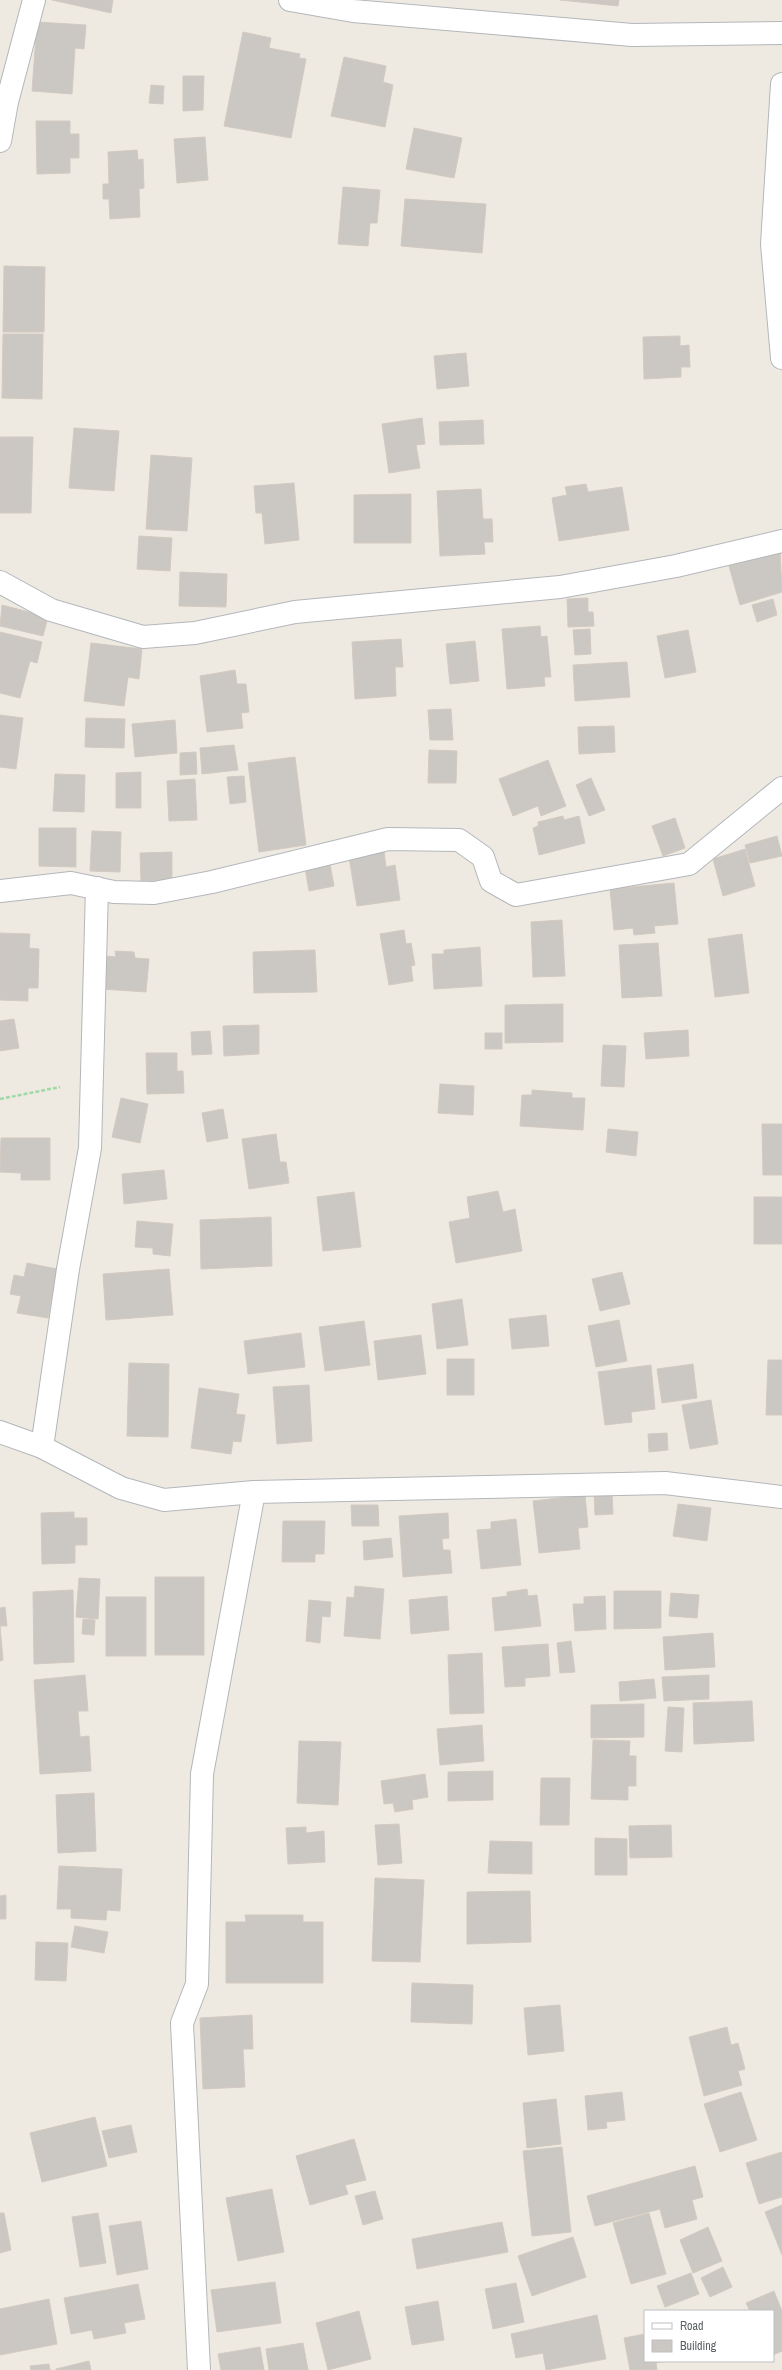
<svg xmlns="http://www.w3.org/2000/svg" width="782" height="2370" font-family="'Archivo Narrow',sans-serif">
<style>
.building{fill:#cbc7c2;stroke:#d3cac1}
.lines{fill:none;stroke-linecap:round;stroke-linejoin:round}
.minor-casing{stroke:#b3b7bb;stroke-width:24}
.path{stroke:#a0daa5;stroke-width:2.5;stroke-dasharray:4 2;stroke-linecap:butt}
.minor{stroke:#fff;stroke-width:22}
</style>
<rect width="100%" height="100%" fill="#eeeae2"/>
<g class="building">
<polygon points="52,0 113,0 111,13"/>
<polygon points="560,0 619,0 618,6"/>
<polygon points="37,22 86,25 84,49 75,48 72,94 32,91"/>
<polygon points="243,32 271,38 269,48 300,54 299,58 306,59 291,138 224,126"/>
<polygon points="344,57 386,66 383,82 393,85 385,127 331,116"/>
<polygon points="183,76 204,76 203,110 183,111"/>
<polygon points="151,85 164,86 163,104 149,103"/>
<polygon points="36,121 70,121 70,134 79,134 79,158 70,158 70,173 37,174"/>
<polygon points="414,128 462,138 454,178 406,169"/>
<polygon points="205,137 208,180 177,183 174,139"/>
<polygon points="137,150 138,160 143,159 144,188 139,189 140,217 110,219 109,199 103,199 103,184 109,184 108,152"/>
<polygon points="343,187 380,190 377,223 370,223 368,246 338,244"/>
<polygon points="405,199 486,204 482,253 401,246"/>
<polygon points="4,266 45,267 44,332 3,332"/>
<polygon points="3,334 43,334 42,399 2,398"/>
<polygon points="680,336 680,346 689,345 690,367 681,367 681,377 644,379 643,337"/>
<polygon points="466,353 469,386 437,389 434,356"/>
<polygon points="422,418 425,444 416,445 420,468 389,473 382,424"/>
<polygon points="483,420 484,444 440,445 439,422"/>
<polygon points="74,428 119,431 114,491 69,488"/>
<polygon points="0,437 33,437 31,513 0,513"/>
<polygon points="151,455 192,458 187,531 146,529"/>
<polygon points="294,483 299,540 265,544 262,513 256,513 254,486"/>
<polygon points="586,484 588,492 622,487 629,530 559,541 552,498 567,495 565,487"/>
<polygon points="481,489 483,519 492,519 493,542 484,542 485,554 440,556 437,491"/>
<polygon points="411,494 411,543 354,543 354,495"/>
<polygon points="139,536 172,538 170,571 137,569"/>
<polygon points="780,550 782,592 740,605 729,566"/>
<polygon points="180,572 227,574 226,607 179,606"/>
<polygon points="588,598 588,612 593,612 594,626 568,627 567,599"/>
<polygon points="773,599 777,615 757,622 752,605"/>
<polygon points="2,605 48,617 43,636 0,626"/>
<polygon points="540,626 541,637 547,636 551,677 544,677 545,686 507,689 502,629"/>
<polygon points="590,629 591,654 575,655 573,630"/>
<polygon points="688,630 696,672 665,678 657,636"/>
<polygon points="0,632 42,642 37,663 30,661 20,698 0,693"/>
<polygon points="401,639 403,667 395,667 396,696 355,699 352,642"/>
<polygon points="475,641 479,681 450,684 446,644"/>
<polygon points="91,643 142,649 139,679 128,677 124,706 84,701"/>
<polygon points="627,662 630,697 575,701 573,665"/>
<polygon points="235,670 237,684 246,684 249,712 241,713 243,728 207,732 200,676"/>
<polygon points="451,709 453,740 430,740 428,710"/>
<polygon points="0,715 23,718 16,769 0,767"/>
<polygon points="86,718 125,719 124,748 85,747"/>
<polygon points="175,720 177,753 135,757 132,724"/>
<polygon points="614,726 615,752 579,754 578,727"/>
<polygon points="234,745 238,770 202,774 200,748"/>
<polygon points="429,750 457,751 456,783 428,783"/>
<polygon points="196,752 197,774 180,775 180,753"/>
<polygon points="295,757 306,845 259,852 248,763"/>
<polygon points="548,760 566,806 541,816 538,806 513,816 499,779"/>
<polygon points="141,772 141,808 116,808 116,773"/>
<polygon points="55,774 85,775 84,812 53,811"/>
<polygon points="244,776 246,802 230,804 227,777"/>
<polygon points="591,778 605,810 589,816 576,785"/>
<polygon points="195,779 197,820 169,821 167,781"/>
<polygon points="563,816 564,820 579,816 585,843 539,855 533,828 538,826 538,822"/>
<polygon points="675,818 685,848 663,856 652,826"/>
<polygon points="39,828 76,828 76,867 39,866"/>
<polygon points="92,831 121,832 120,872 90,871"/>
<polygon points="777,836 782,856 750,863 745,845"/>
<polygon points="745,849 755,886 723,896 713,859"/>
<polygon points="384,851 386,867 395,865 400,900 357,906 349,857"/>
<polygon points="172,852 172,880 141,881 140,853"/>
<polygon points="330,864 334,886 309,891 305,868"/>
<polygon points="674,883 678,924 654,926 655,933 634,935 633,928 614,930 610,889"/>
<polygon points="562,920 565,976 533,977 531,922"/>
<polygon points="404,930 406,944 411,943 415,965 411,966 413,981 389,985 380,934"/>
<polygon points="0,933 30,934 29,948 39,949 38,988 28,988 28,1001 0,1000"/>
<polygon points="742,934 749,993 715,997 708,939"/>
<polygon points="658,943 662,996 622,998 619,945"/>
<polygon points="480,947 482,986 434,989 432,954 444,954 444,950"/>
<polygon points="315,950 317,992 254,993 253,952"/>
<polygon points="115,951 134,952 135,958 149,959 146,992 102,989 105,956 116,957"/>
<polygon points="563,1004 563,1042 505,1043 505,1005"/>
<polygon points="14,1019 19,1048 0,1051 0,1021"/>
<polygon points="259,1025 259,1054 224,1056 223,1026"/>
<polygon points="688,1030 689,1056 646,1059 644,1033"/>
<polygon points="210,1031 212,1054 192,1055 191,1032"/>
<rect x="485" y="1033" width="17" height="16"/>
<polygon points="603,1045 626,1046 624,1087 601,1086"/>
<polygon points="146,1053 177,1053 177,1071 183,1071 184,1093 147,1094"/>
<polygon points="440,1084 474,1086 473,1115 438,1113"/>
<polygon points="532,1090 572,1093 572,1098 585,1098 583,1130 520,1126 522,1095 532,1095"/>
<polygon points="121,1098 148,1104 140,1143 112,1137"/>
<polygon points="223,1109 228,1138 207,1142 202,1113"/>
<polygon points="762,1124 782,1124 782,1175 763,1175"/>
<polygon points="608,1129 638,1132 636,1156 606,1152"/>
<polygon points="276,1134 280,1162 286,1162 289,1183 249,1189 242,1139"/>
<polygon points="1,1138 50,1138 50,1180 21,1180 21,1173 0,1172"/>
<polygon points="164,1170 167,1199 124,1204 122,1174"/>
<polygon points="498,1191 503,1212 515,1209 522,1251 456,1263 449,1222 470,1218 467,1197"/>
<polygon points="354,1192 361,1247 323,1251 317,1197"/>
<rect x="754" y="1197" width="28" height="47"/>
<polygon points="271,1217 272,1266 201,1269 200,1220"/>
<polygon points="137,1221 173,1224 170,1256 153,1254 153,1248 135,1247"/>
<polygon points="27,1263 57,1269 48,1318 17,1313 21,1296 10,1294 14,1275 24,1277"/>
<polygon points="169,1269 173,1315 106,1320 103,1274"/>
<polygon points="622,1272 630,1304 600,1311 592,1279"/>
<polygon points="462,1299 468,1345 437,1349 432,1304"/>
<polygon points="546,1315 549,1346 512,1349 509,1319"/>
<polygon points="619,1320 627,1361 596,1367 588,1326"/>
<polygon points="364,1321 370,1365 325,1371 319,1327"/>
<polygon points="301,1333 305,1367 248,1374 244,1341"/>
<polygon points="421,1335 426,1374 378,1380 374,1341"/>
<rect x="447" y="1359" width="27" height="36"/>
<polygon points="768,1360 782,1360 782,1415 766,1415"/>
<polygon points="129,1363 169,1364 168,1437 127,1436"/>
<polygon points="693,1364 697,1398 662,1403 657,1369"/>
<polygon points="651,1365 655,1409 631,1412 632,1422 605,1425 598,1372"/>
<polygon points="309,1385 312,1441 277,1444 273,1387"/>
<polygon points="199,1388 239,1394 236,1414 245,1415 241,1442 233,1441 231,1454 191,1448"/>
<polygon points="711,1400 718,1444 690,1449 682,1405"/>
<polygon points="667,1433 668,1450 649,1452 648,1434"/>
<polygon points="594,1494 612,1494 613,1514 595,1515"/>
<polygon points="585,1495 588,1527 578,1528 580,1549 539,1553 533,1501"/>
<polygon points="678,1504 711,1508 707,1541 673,1536"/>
<polygon points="351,1505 378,1505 379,1526 352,1526"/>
<polygon points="74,1512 74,1518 87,1518 87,1545 75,1545 75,1563 42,1564 41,1513"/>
<polygon points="448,1513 449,1538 442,1539 443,1550 450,1550 452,1573 403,1577 399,1516"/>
<polygon points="516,1519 521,1565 481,1569 477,1530 491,1529 491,1522"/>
<polygon points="283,1521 325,1521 324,1554 315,1554 315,1562 282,1562"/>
<polygon points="391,1538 393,1557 364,1560 363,1541"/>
<rect x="155" y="1577" width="49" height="78"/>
<polygon points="79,1578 100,1579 98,1619 76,1617"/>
<polygon points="355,1586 384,1589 380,1639 344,1636 347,1597 354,1598"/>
<polygon points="527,1589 528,1596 537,1595 541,1626 495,1631 492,1598 507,1596 507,1592"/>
<polygon points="73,1590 74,1662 34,1664 33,1592"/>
<polygon points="614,1591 661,1591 661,1628 614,1629"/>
<polygon points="671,1593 699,1595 697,1618 669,1616"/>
<polygon points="447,1596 449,1630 411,1634 409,1600"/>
<polygon points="605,1596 606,1629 575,1631 573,1604 584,1604 584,1597"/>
<rect x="106" y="1597" width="40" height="59"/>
<polygon points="309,1600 331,1602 330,1617 322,1616 320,1643 306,1641"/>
<polygon points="5,1607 7,1626 0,1626 0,1608"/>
<polygon points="83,1619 95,1620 94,1635 82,1634"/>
<polygon points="0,1626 3,1660 0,1661"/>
<polygon points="713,1633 715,1667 665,1670 663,1637"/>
<polygon points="571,1641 575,1672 560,1673 557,1643"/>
<polygon points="548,1644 550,1676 525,1678 525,1686 505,1687 502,1647"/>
<polygon points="482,1653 484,1713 450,1714 448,1655"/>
<polygon points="85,1675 88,1711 78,1711 80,1737 89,1736 91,1771 40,1774 34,1680"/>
<polygon points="709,1675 709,1699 664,1701 662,1677"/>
<polygon points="654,1679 656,1698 620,1701 619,1682"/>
<polygon points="752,1701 754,1741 694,1744 693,1703"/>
<polygon points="644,1704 644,1737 591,1738 591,1705"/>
<polygon points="668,1707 684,1708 682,1752 665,1751"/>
<polygon points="482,1725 484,1761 440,1765 437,1729"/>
<polygon points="593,1740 630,1741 629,1756 636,1756 636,1786 628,1786 628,1800 591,1799"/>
<polygon points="299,1741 341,1742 338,1805 297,1803"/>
<polygon points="493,1771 493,1800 448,1801 448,1772"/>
<polygon points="425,1774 428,1797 412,1800 413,1809 395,1812 393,1803 384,1804 381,1781"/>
<polygon points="541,1778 570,1778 569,1825 540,1825"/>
<polygon points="94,1793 96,1851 58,1853 56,1795"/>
<polygon points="399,1824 402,1863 378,1865 375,1825"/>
<polygon points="671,1825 672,1857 630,1858 629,1826"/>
<polygon points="306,1827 306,1833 324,1831 325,1862 288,1864 286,1828"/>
<polygon points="595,1838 627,1839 627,1875 595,1875"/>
<polygon points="490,1841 532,1842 532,1874 488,1873"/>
<polygon points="59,1866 122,1869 120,1911 107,1910 106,1920 71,1918 71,1909 57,1909"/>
<polygon points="375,1878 424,1880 420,1962 372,1961"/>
<polygon points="530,1891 531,1942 467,1944 467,1892"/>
<polygon points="6,1895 6,1919 0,1919 0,1896"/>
<polygon points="245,1915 303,1915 303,1922 323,1922 323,1983 226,1983 226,1922 246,1922"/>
<polygon points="75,1926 108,1932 104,1953 71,1947"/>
<polygon points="36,1942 68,1943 66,1981 35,1980"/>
<polygon points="412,1983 473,1985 472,2024 411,2022"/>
<polygon points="560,2005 564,2051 528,2055 524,2008"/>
<polygon points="252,2015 253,2049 243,2049 245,2087 203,2089 200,2018"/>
<polygon points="727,2027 731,2045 738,2043 745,2069 738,2071 742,2085 704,2096 689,2037"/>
<polygon points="622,2092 625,2120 606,2122 607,2128 588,2130 585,2096"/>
<polygon points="741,2092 757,2140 720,2152 704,2104"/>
<polygon points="556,2099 561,2144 527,2148 523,2103"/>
<polygon points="95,2117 107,2166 42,2182 30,2133"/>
<polygon points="131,2125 137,2152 109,2158 102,2131"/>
<polygon points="354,2139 366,2180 345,2185 348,2194 310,2205 296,2156"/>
<polygon points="562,2147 571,2232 532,2236 523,2151"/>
<polygon points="782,2152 782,2197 759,2204 746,2163"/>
<polygon points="695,2166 703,2197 692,2200 697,2219 665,2228 660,2209 595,2226 587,2196"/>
<polygon points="272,2189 284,2252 238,2261 226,2198"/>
<polygon points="375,2191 383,2219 363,2225 355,2196"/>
<polygon points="782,2205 782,2255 765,2212"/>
<polygon points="0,2213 4,2213 11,2250 0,2253"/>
<polygon points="98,2213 106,2263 80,2267 72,2217"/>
<polygon points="649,2213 666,2274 631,2284 613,2223"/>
<polygon points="141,2221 148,2269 117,2275 109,2226"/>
<polygon points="502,2222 508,2252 417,2269 412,2239"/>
<polygon points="708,2227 722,2261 693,2273 680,2240"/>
<polygon points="573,2237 586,2277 532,2296 518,2256"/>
<polygon points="723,2267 732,2287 710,2297 701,2278"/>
<polygon points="691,2273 699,2294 665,2307 657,2286"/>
<polygon points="275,2282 281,2323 217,2332 211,2290"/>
<polygon points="516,2283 524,2322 493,2329 485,2289"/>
<polygon points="138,2284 145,2319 124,2323 126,2333 94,2339 92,2330 71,2334 64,2298"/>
<polygon points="774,2291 782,2311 782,2351 773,2355 773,2311 750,2311 746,2303"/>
<polygon points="49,2299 57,2344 0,2355 0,2309"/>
<polygon points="438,2301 444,2340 412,2345 405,2307"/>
<polygon points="359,2311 371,2359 328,2370 316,2323"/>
<polygon points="597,2315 606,2359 546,2370 543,2353 516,2358 511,2334"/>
<polygon points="645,2334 645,2361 664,2361 656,2363 657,2370 630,2370 624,2338"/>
<polygon points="303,2343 308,2370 269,2370 266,2349"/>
<polygon points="260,2347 264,2370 221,2370 218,2354"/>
<polygon points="89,2361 91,2370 56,2370 56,2369"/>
<polygon points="49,2364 50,2370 31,2370 30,2366"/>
</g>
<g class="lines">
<g class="minor-casing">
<g id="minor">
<polyline points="290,0 353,11 632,35 782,33"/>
<polyline points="782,84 772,244 782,358"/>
<polyline points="0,141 7,102 34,0"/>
<polyline points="0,582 51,610 143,637 195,633 295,612 560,587 676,566 782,541"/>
<polyline points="0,891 71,883 114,892 154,893 212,882 388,839 459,840 483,857 491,881 516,895 689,864 782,788"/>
<polyline points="0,1432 42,1447 121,1488 164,1500 254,1492 665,1483 782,1497"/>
<polyline points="42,1447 68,1269 90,1148 97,888"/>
<polyline points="199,2370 182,2023 197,1984 202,1774 254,1492"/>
</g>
</g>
<polyline class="path" points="0,1099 60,1087"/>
<use href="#minor" class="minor"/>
</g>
<rect x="644" y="2310" width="130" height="52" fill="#ffffff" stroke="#bdc0c1"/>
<rect x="652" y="2323" width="20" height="6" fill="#ffffff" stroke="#bdc0c1"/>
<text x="680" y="2330" font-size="12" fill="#5b6164">Road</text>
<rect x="652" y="2340" width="20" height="12" fill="#cbc7c2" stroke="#bdc0c1"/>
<text x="680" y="2350" font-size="12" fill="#5b6164">Building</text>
</svg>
